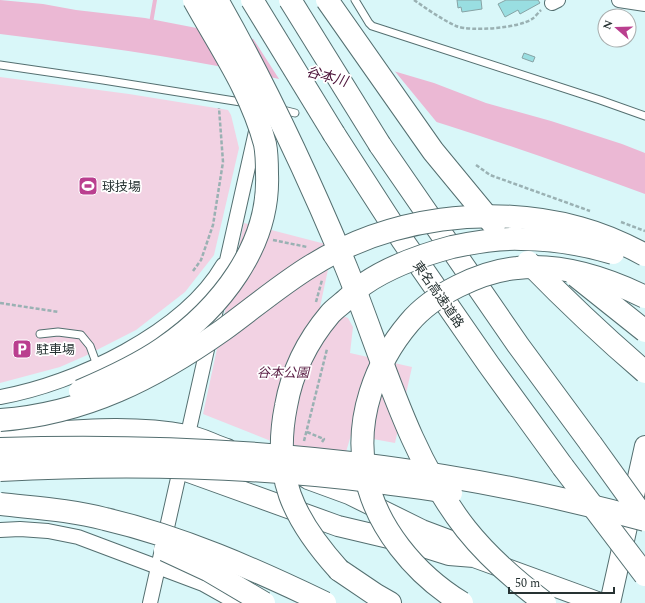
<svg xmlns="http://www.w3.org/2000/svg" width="645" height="603" font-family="Spectral,'Noto Sans JP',serif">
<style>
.green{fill:#f2d2e3}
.water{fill:#ebb8d4}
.pier{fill:#d9f7f9}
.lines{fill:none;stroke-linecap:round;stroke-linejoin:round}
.stream{stroke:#ebb8d4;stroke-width:4}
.building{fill:#99dee1;stroke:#87a3a5}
.lane-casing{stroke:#546f70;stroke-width:9}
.street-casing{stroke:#546f70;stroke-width:16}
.secondary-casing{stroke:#546f70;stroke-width:22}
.highway-casing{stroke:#546f70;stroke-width:24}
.path{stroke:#9ab1b3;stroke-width:2.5;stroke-dasharray:4 2;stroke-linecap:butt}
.lane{stroke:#fff;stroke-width:7}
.street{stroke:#fff;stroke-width:14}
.secondary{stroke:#fff;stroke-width:20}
.highway{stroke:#fff;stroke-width:22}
.highway-bridge-casing{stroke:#546f70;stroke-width:24;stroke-linecap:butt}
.highway-bridge{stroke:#fff;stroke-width:22}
.labels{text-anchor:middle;stroke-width:3.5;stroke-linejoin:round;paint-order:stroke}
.poi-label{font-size:13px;fill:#263232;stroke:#fff;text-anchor:start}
.street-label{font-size:13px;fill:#263232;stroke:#fff}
.park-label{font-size:13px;font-style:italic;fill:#5a1f45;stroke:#fff}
.water-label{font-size:14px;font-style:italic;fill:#490f36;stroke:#fff}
</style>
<rect width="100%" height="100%" fill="#d9f7f9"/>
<g class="green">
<polygon points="0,77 129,94 228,110 231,115 239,148 214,255 185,292 136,330 85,356 60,367 0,383"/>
<polygon points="244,223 333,246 320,307 348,318 353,327 350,353 412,367 395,443 351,435 341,469 203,414"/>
</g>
<path class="water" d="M0 0 43 4 76 10 145 18 346 57 434 83 486 103 551 121 622 144 645 153V194C519 148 392 103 261 75 175 56 87 45 0 34Z"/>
<polygon class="pier" points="252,37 346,55 393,69 439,125 358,101 281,82"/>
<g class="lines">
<polyline class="stream" points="151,23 155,0"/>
</g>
<g class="building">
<polygon points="457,0 481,0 482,9 462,12 461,7 458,8"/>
<polygon points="506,0 538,0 540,3 520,14 518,10 505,17 498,4"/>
<polygon points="524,53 535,57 533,62 522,58"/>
</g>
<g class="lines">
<g class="lane-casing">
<g id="lane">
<polyline points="355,0 369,23 372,26 600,100 645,116"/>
<polyline points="0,65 103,80 247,103"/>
<polyline points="279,109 295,113"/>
<polyline points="40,334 58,332 81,335 90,346 97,365"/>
</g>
</g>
<g class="street-casing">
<g id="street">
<polyline points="619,0 645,4"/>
<polyline points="552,3 558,0"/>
<path d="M0 397C75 384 184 332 223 265"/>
<polyline points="0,530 20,529 48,531 78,537 203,584 237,603"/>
<polyline points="150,603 257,127"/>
</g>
</g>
<g class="secondary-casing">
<g id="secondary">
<path d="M0 435C62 432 126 423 187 435 200 437 214 445 227 449"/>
<polyline points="183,470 338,526 414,544 449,555 474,557 600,603"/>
<polyline points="308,479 349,494 422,530 454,542 469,553"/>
<polyline points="610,603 645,446"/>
</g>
</g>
<g class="highway-casing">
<g id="highway">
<polyline points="334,134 403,241 489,365 563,467"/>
<polyline points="380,145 518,345 591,444"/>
<polyline points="339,570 376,595 390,603"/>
</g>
</g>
<g class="path">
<path d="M414 0C427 9 441 19 456 26 471 32 519 28 532 19 535 17 538 13 541 10"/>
<polyline points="476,165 490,175 590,211"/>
<polyline points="621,222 645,231"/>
<polyline points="273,240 307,247"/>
<polyline points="193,271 201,260 213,225 223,162 219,108"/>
<polyline points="316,302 322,280"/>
<polyline points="0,303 59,312"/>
<polyline points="307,432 324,439 322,442"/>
<polyline points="304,441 327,349"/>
</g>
<use href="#lane" class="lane"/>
<use href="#street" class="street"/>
<use href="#secondary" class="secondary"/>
<use href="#highway" class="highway"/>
<g class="highway-bridge-casing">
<g id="highway-bridge">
<path d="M217 0C266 86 308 176 346 267 382 355 407 454 466 529 489 558 516 581 545 603"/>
<polyline points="252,0 334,134"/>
<polyline points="290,0 380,145"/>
<polyline points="327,0 433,151 494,225"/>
<path d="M528 262C565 300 604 337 645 372"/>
<polyline points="576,276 645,331"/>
<path d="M80 391C108 379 137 366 163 348 220 309 270 246 267 174 267 164 267 154 265 144 251 91 220 47 194 0"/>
<path d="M0 420C85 414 155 378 223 330 252 309 280 285 311 266 389 217 491 204 580 228 602 234 625 244 645 255"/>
<polyline points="591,444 645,519"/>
<path d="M0 449C217 442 436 462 645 520"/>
<polyline points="563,467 645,575"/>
<path d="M0 470C126 463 253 466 378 482 402 486 427 488 451 493"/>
<path d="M0 504C35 508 71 510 105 519 182 537 254 569 325 603"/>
<polyline points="165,550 208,570 264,603"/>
<path d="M339 570C293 519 272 476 286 406 292 372 308 340 330 314 335 308 342 304 348 298 353 294 358 288 364 284 390 266 422 255 452 247 475 242 498 238 521 239 553 239 583 244 613 253"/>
<path d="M462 603C416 575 374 526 365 471 355 419 375 363 409 323 432 295 481 271 517 268 562 263 606 278 645 297"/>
</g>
</g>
<use href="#highway-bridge" class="highway-bridge"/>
</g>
<defs>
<g id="stadium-square" transform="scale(1)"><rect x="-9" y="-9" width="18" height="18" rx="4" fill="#ba3f8f" stroke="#fff"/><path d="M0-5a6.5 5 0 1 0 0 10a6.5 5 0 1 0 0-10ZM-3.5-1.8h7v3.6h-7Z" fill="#fff"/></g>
<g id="parking-square" transform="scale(1)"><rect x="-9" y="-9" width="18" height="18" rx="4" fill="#ba3f8f" stroke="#fff"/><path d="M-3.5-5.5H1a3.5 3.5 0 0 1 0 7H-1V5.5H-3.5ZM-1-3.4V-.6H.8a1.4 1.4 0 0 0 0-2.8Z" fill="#fff"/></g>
</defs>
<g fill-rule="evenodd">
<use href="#stadium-square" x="88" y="186"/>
<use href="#parking-square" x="22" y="349"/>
</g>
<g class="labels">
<g class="poi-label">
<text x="102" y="191">球技場</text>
<text x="36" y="354">駐車場</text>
</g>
<g class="street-label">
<text transform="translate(439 294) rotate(55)" y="5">東名高速道路</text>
</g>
<g class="park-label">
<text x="283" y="377">谷本公園</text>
</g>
<g class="water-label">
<text transform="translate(327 76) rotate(15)" y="5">谷本川</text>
</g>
</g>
<g transform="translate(617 28) rotate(290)"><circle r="19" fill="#ffffff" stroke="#a8adad"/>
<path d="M0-3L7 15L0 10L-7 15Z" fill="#ba3f8f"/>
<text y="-6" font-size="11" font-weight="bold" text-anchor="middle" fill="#263232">N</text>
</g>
<path d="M509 587v6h105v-6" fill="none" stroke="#263232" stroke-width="2"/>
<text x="515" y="587" font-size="12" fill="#263232" stroke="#ffffff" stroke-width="3" paint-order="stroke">50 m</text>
</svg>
